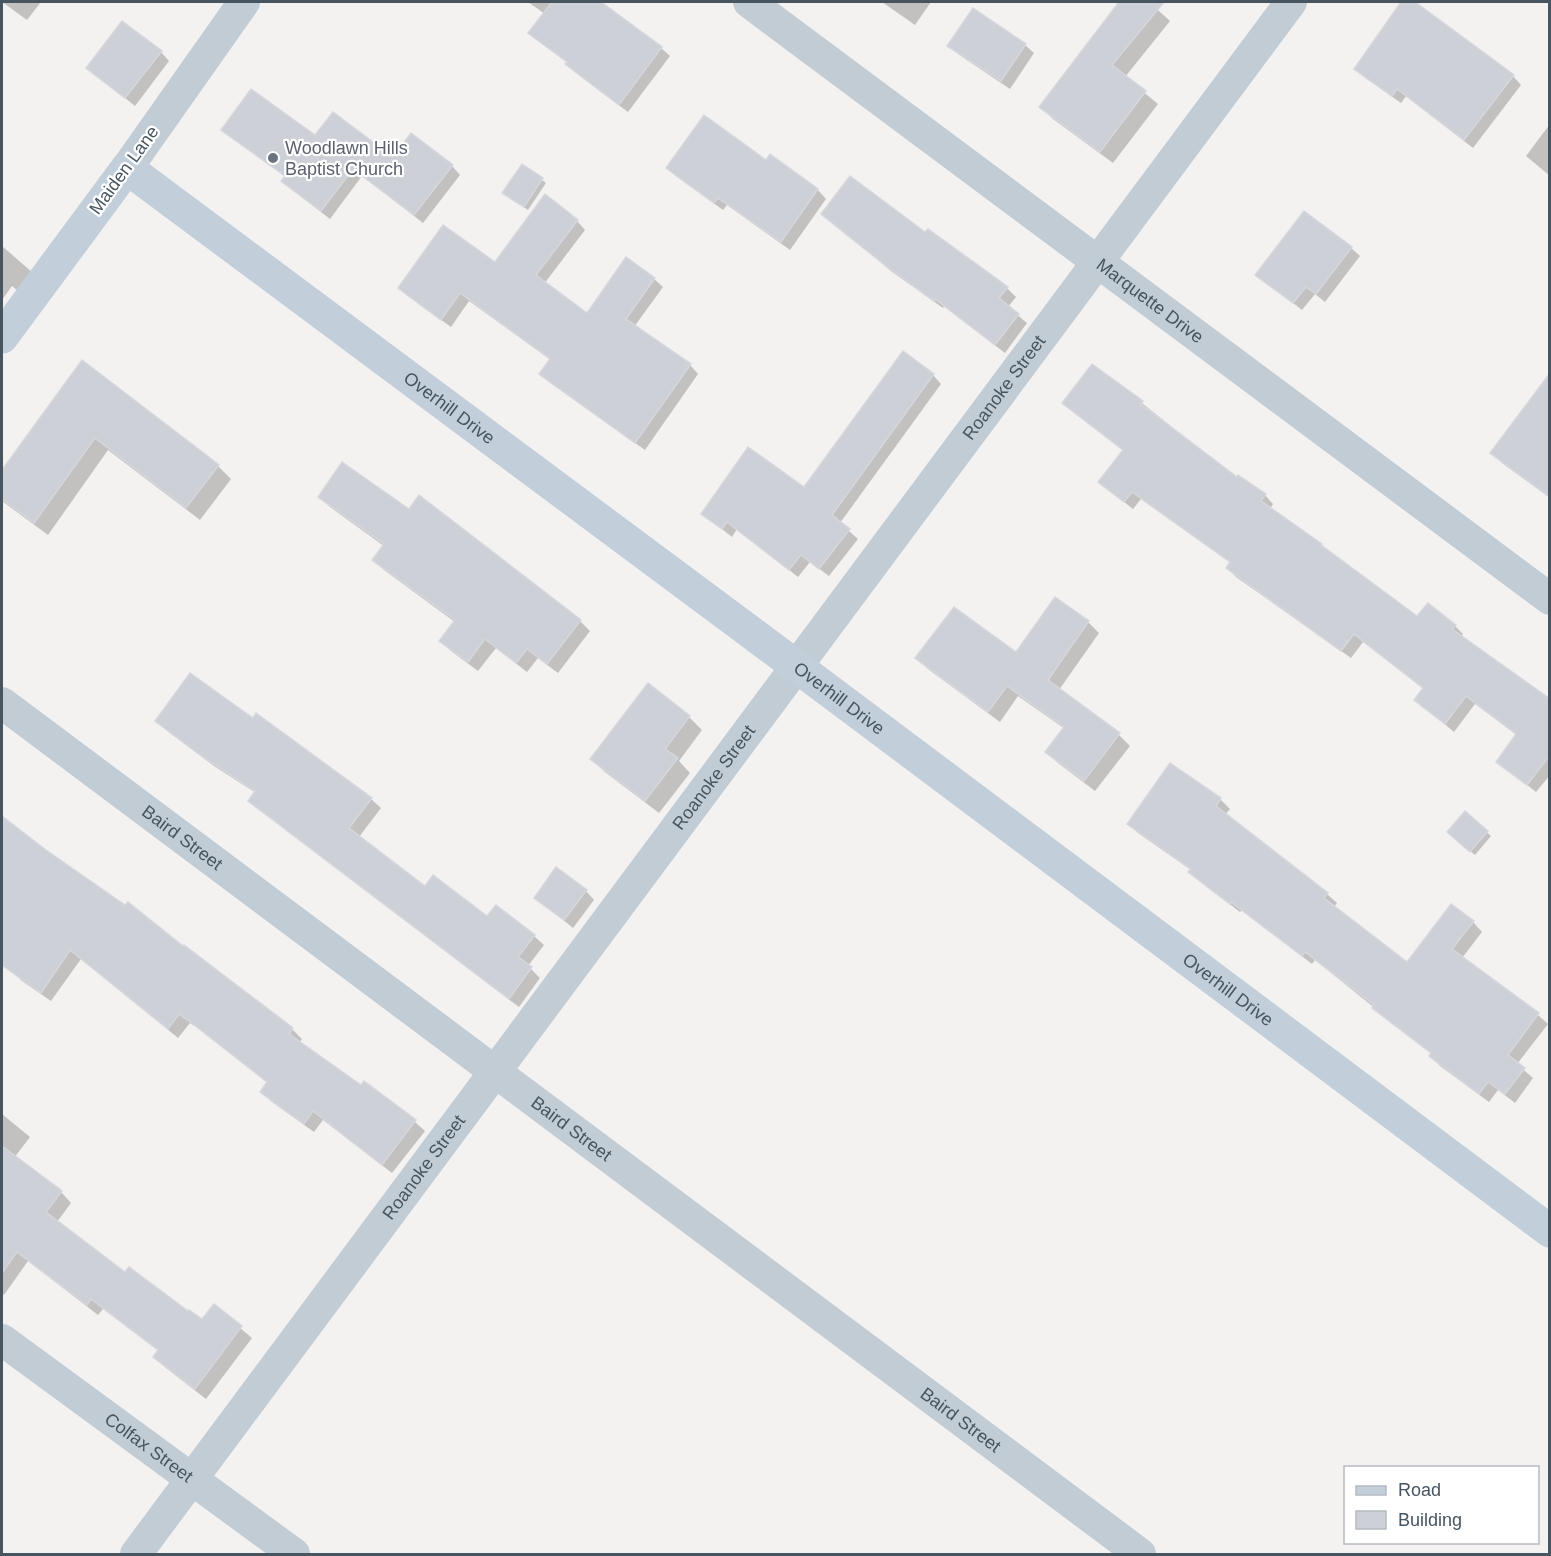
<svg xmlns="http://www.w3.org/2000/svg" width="1551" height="1556" font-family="Helvetica,sans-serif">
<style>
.shadow{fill:#0003}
.building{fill:#cdd0d6;stroke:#d5d7dd;stroke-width:1.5}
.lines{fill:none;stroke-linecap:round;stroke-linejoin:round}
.street{stroke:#c1ccd4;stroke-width:32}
.secondary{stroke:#c2cfdb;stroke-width:33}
.worship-dot{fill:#6b7280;stroke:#fff;stroke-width:2}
.labels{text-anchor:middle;stroke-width:4.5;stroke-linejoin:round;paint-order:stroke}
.worship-label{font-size:18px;fill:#5b616d;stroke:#fff;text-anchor:start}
.street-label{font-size:18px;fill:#475561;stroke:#fff}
</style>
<rect width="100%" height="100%" fill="#f4f1f1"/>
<g class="shadow">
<polygon points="2,2 41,2 27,20"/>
<polygon points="528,2 599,2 661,48 670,56 628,112 576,73 568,63 530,33 545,14"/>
<polygon points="882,2 931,2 915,25"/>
<polygon points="1119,2 1149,2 1170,21 1125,77 1158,104 1113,163 1053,119 1041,107"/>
<polygon points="1402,2 1412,2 1513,76 1521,85 1473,148 1406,96 1401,103 1364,77 1356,69"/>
<polygon points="949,45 1025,45 1034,53 1010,89 958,54"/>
<polygon points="161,52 169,61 135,106 88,68"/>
<polygon points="1550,124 1550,176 1526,156"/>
<polygon points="223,129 316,137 393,159 452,166 460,175 423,223 362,176 330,219 291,189 283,181 286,177 232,138"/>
<polygon points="770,157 818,190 826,199 790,250 727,205 723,210 676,176 668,167 766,162"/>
<polygon points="523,166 546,183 528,210 508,196"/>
<polygon points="823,214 926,235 928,231 1007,288 1016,297 1008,307 1027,323 1005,353 944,306 943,308 891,271"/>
<polygon points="577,221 585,230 544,284 587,315 654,279 663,287 634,327 690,365 698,374 645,450 549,382 541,374 551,360 469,301 451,327 408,296 400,288 495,264"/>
<polygon points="2,246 33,273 19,292 12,286 2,300"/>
<polygon points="1351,248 1360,256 1325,302 1315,294 1302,310 1257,275"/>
<polygon points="82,362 218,466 231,479 200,520 108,450 48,535 2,501 2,473"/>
<polygon points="933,375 941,384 840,523 858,539 829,576 810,562 798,577 737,529 732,537 703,514 805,489"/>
<polygon points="1550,395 1550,498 1502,463 1492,453"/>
<polygon points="1064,403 1142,403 1237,480 1265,495 1273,504 1270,509 1322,545 1330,554 1418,619 1455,626 1463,634 1461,637 1550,702 1550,775 1536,792 1498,762 1517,735 1475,704 1454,732 1416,700 1424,689 1363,642 1351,658 1236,577 1228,568 1231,563 1141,499 1133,509 1109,490 1100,482 1124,451"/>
<polygon points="320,497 409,511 420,497 580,621 590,631 558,673 538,658 527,672 496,648 478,671 451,651 441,641 455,622 384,570 374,560 384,546 330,507"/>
<polygon points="1055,599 1088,622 1099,633 1059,690 1119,735 1130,746 1095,791 1058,763 1047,752 1065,729 1018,696 1000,722 928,669 917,658 1016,655"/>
<polygon points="648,685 689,717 702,730 679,761 690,773 659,813 605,772 592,759"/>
<polygon points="253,720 371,799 381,808 359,837 425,888 488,918 534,936 544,945 528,966 540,978 519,1007 260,810 250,801 256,793 214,766 166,730 157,721"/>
<polygon points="1170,765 1220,799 1230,809 1225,815 1327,894 1337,903 1334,907 1408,964 1473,922 1482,932 1462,958 1538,1015 1548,1024 1517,1064 1533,1078 1515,1103 1498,1090 1489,1102 1440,1066 1431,1056 1432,1054 1315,960 1312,964 1242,910 1240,912 1200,881 1190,872 1191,870 1138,833 1129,824"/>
<polygon points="1465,813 1491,836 1475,855 1453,836"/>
<polygon points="2,818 45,851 184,947 292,1029 302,1039 299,1043 361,1087 415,1122 425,1131 392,1173 323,1120 314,1132 272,1102 262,1092 268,1083 205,1033 190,1023 178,1038 81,959 51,1001 22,981 12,971 24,954 2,937"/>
<polygon points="586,891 594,900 573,928 536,898"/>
<polygon points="2,1114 30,1137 14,1158 61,1192 71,1203 57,1222 125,1274 202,1321 214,1306 252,1338 206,1399 166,1368 155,1357 159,1351 103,1309 98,1315 28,1261 4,1295 2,1293"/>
</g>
<g class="building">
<polygon points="552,2 601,2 662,47 619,105 565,64 567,62 528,33"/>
<polygon points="1119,2 1164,2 1112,65 1146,91 1100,152 1039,107"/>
<polygon points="1401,2 1415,2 1514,75 1464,140 1397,89 1392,96 1354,69"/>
<polygon points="973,8 1026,44 1001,81 947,46"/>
<polygon points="122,21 162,51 125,98 86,68"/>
<polygon points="251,89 315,135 333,112 393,157 411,133 453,165 414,215 353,169 321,211 281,181 285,176 221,130"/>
<polygon points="704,115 766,160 770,154 818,189 781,242 718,198 714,203 666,168"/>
<polygon points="522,164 543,178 524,207 502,193"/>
<polygon points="850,176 925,232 928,229 1008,287 999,298 1019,314 995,345 935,299 934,301 881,262 821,214"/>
<polygon points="545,194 578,220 536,275 587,313 626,257 655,278 626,319 691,364 635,443 539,374 550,359 460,293 441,320 398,288 443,225 495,262"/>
<polygon points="1304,211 1352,247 1316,294 1306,287 1293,303 1255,275"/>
<polygon points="903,351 934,374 832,515 850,529 819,569 801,555 789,570 727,522 722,529 701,514 748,447 804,487"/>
<polygon points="82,360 219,465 186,508 95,438 34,523 2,499 2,470"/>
<polygon points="1092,364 1143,401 1141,404 1237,477 1238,475 1266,494 1261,501 1322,544 1321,545 1417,616 1428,603 1456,625 1452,629 1550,699 1550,755 1527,785 1496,762 1516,734 1466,696 1445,724 1414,700 1423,688 1354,634 1341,651 1226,568 1230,562 1132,492 1124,502 1098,482 1123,450 1062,403"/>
<polygon points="1550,373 1550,497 1490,453"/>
<polygon points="342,462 409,509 419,495 581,620 547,664 527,649 516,663 485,639 468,662 439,641 455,620 372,560 384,544 318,497"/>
<polygon points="1055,597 1089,621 1048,680 1120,733 1084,781 1045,752 1064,727 1007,686 988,712 915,658 954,607 1016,652"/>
<polygon points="190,673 253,718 256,713 372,798 349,828 425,886 433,875 487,916 496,905 535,935 518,957 532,967 509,999 248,801 255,791 203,757 155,721"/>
<polygon points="648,683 690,716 665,749 678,758 645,801 590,759"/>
<polygon points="1170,763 1221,798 1216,806 1328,893 1324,898 1407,962 1451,904 1474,921 1452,949 1539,1013 1508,1055 1525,1068 1505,1094 1488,1082 1479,1094 1429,1056 1431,1053 1372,1008 1374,1005 1305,952 1302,956 1231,902 1230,904 1188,872 1191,869 1127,824"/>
<polygon points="1465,811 1488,831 1470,852 1447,832"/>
<polygon points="2,816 46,850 125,905 128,902 183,946 184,945 293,1028 289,1034 361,1085 364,1081 416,1120 382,1165 313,1111 304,1124 260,1092 267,1082 193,1024 179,1014 168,1029 70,950 41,993 2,965"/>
<polygon points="556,867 587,890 564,920 534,898"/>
<polygon points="2,1146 62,1191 46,1212 125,1272 129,1267 188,1311 189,1310 202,1319 214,1304 242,1326 195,1389 153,1357 158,1350 91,1299 87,1305 17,1252 2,1273"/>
</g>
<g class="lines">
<g class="street">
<path id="s1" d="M749 2 1550 599"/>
<polyline points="127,168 244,2"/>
<path id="s2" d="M2 703 1140 1554"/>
<path id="s3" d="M2 1340 294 1554"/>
<path id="s4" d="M136 1554 1291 2"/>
</g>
<path class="secondary" id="s5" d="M2 337 127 168 796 666 1550 1231"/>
</g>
<circle class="worship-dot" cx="273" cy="158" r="6"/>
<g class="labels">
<g class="worship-label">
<text x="285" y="154">Woodlawn Hills<tspan x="285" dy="21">Baptist Church</tspan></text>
</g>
<g class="street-label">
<text transform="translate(124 170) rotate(-54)" y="6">Maiden Lane</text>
<text dy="6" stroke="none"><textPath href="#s1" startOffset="500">Marquette Drive</textPath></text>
<text dy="6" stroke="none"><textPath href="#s4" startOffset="1454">Roanoke Street</textPath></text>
<text dy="6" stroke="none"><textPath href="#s5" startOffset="612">Overhill Drive</textPath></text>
<text dy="6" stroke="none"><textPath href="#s5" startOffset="1098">Overhill Drive</textPath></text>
<text dy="6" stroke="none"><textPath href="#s4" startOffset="968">Roanoke Street</textPath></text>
<text dy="6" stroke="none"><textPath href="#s2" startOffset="225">Baird Street</textPath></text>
<text dy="6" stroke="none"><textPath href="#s5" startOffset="1584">Overhill Drive</textPath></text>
<text dy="6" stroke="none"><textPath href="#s2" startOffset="711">Baird Street</textPath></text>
<text dy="6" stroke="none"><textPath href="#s4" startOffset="482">Roanoke Street</textPath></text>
<text dy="6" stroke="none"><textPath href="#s2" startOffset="1197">Baird Street</textPath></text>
<text dy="6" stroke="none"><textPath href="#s3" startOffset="182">Colfax Street</textPath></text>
</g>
</g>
<rect width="1551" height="1556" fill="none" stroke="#475561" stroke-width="6"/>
<rect x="1344" y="1466" width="195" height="78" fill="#ffffff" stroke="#b5bbc0" stroke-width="1.5"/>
<rect x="1356" y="1486" width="30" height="9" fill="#c2cfdb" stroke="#b5bbc0" stroke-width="1.5"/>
<text x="1398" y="1496" font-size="18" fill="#475561">Road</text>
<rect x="1356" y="1511" width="30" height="18" fill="#cdd0d6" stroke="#b5bbc0" stroke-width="1.5"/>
<text x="1398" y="1526" font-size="18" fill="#475561">Building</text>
</svg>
